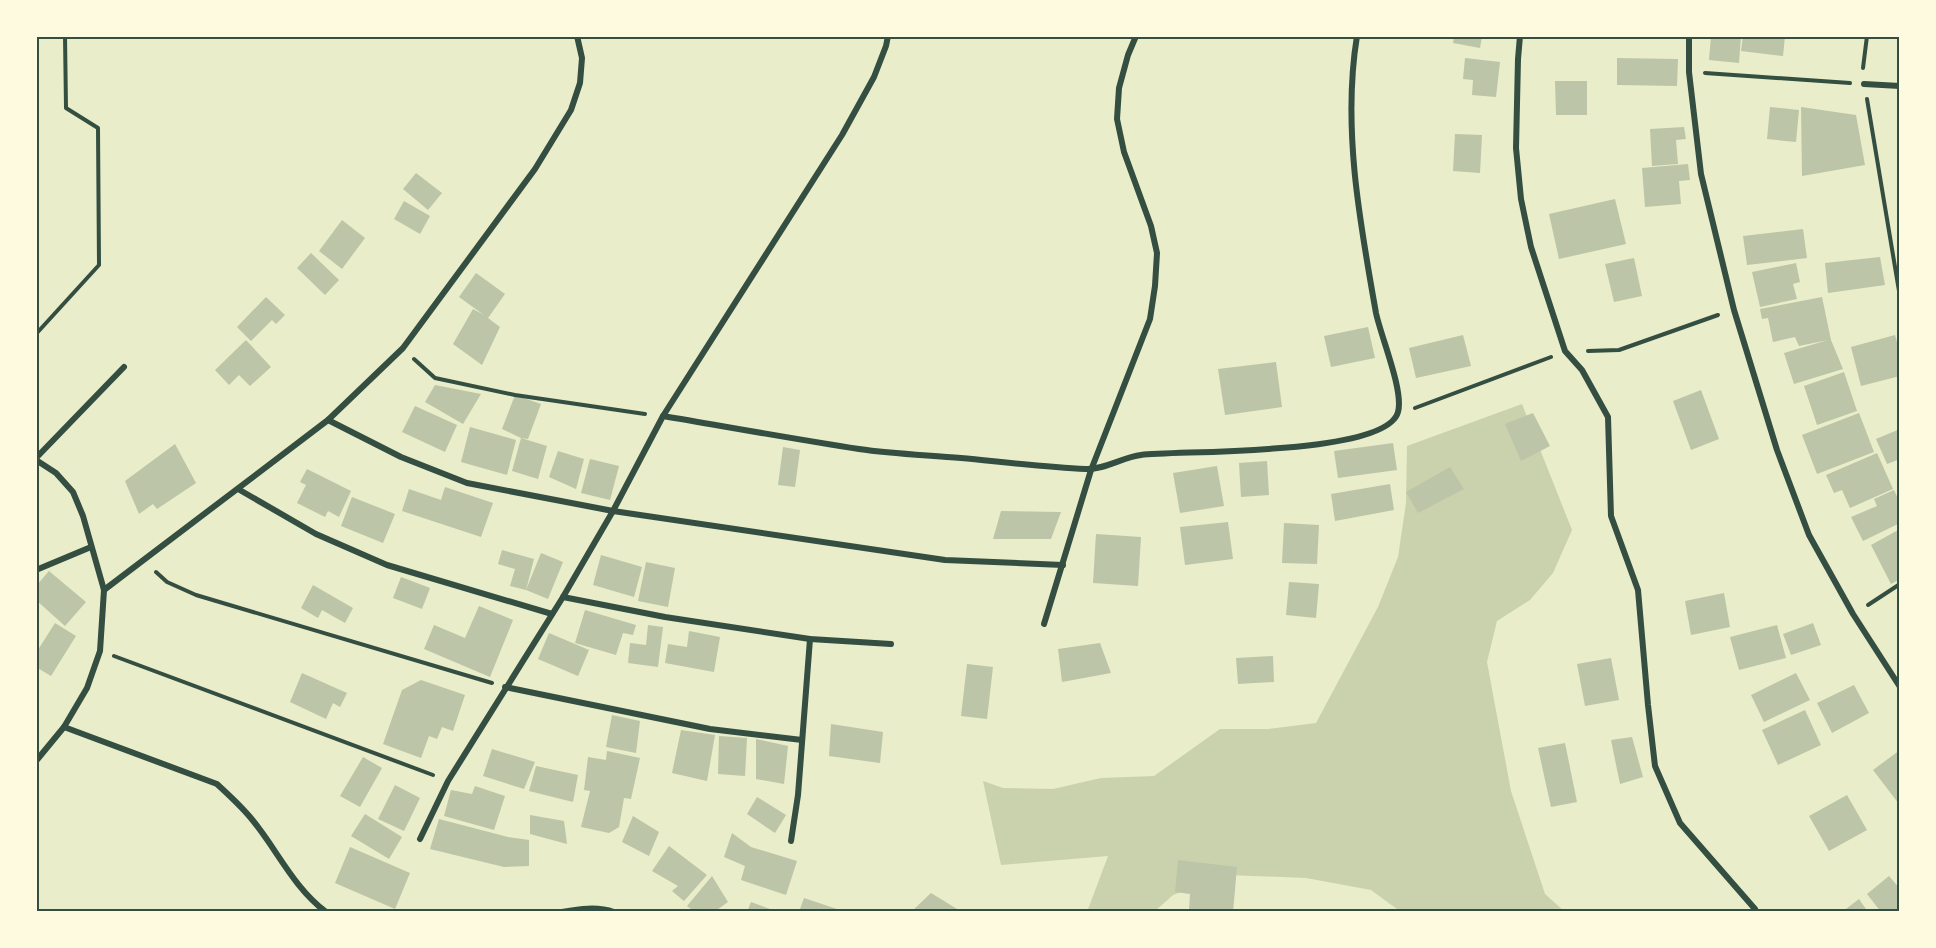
<svg xmlns="http://www.w3.org/2000/svg" width="1936" height="948" font-family="Karla,sans-serif">
<style>
.green{fill:#cad2ad}
.building{fill:#bcc5a7}
.lines{fill:none;stroke-linecap:round;stroke-linejoin:round}
.path{stroke:#344e41;stroke-width:4}
.minor{stroke:#344e41;stroke-width:6}
.neatline{fill:none;stroke:#344e41;stroke-width:2}
</style>
<rect width="100%" height="100%" fill="#e9edc9"/>
<polygon class="green" points="1522,404 1572,530 1553,573 1530,600 1497,621 1487,662 1511,791 1545,894 1565,912 1401,912 1371,890 1306,878 1228,875 1173,895 1154,912 1087,912 1108,856 1001,865 983,781 1003,788 1053,789 1101,778 1154,776 1220,729 1268,729 1316,723 1378,607 1398,557 1406,503 1407,446"/>
<g class="building">
<polygon points="1454,36 1482,36 1480,48 1453,43"/>
<polygon points="1711,36 1741,36 1739,63 1709,60"/>
<polygon points="1743,36 1785,36 1783,56 1741,51"/>
<polygon points="1465,58 1500,62 1496,97 1472,95 1473,80 1463,79"/>
<polygon points="1617,58 1678,59 1677,86 1617,85"/>
<polygon points="1555,81 1587,81 1587,115 1556,115"/>
<polygon points="1770,107 1799,110 1796,142 1767,139"/>
<polygon points="1801,107 1856,115 1865,165 1802,176"/>
<polygon points="1684,127 1686,139 1676,140 1678,164 1652,166 1650,129"/>
<polygon points="1455,134 1482,135 1480,173 1453,171"/>
<polygon points="1688,164 1690,180 1679,181 1681,204 1645,207 1642,168"/>
<polygon points="416,173 442,193 428,210 403,189"/>
<polygon points="1615,199 1626,244 1559,259 1549,214"/>
<polygon points="404,201 430,216 420,234 394,219"/>
<polygon points="342,220 365,238 342,269 319,251"/>
<polygon points="1803,229 1807,258 1747,265 1743,236"/>
<polygon points="311,253 339,280 325,295 297,268"/>
<polygon points="1880,257 1885,285 1828,293 1825,263"/>
<polygon points="1634,258 1642,296 1614,302 1605,264"/>
<polygon points="1796,263 1800,282 1793,284 1797,299 1760,307 1752,272"/>
<polygon points="476,273 505,294 488,318 500,327 482,365 453,344 473,309 484,315 459,297"/>
<polygon points="266,297 285,315 276,324 272,320 251,341 237,327"/>
<polygon points="1822,297 1831,340 1843,369 1794,384 1784,353 1828,340 1799,346 1795,337 1773,342 1768,318 1762,319 1760,309"/>
<polygon points="1368,327 1375,358 1331,367 1324,336"/>
<polygon points="1463,335 1471,366 1416,378 1409,348"/>
<polygon points="1895,335 1900,353 1900,376 1861,386 1851,347"/>
<polygon points="246,340 271,367 250,386 239,375 229,385 215,370"/>
<polygon points="1276,362 1282,407 1225,415 1218,369"/>
<polygon points="1844,372 1857,411 1817,425 1804,386"/>
<polygon points="435,385 481,394 463,424 425,402"/>
<polygon points="1701,390 1719,439 1691,450 1673,401"/>
<polygon points="515,395 541,404 528,439 521,438 502,429"/>
<polygon points="415,406 457,425 445,452 402,432"/>
<polygon points="1533,413 1550,446 1521,461 1505,424"/>
<polygon points="1859,413 1874,452 1817,474 1802,435"/>
<polygon points="470,427 516,440 507,475 461,462"/>
<polygon points="1900,429 1900,459 1887,464 1876,439"/>
<polygon points="521,438 547,446 538,479 512,471"/>
<polygon points="1393,443 1397,470 1338,478 1334,451"/>
<polygon points="175,444 196,483 157,509 153,504 139,514 125,481"/>
<polygon points="783,447 800,450 795,487 778,485"/>
<polygon points="558,451 584,459 576,489 549,477"/>
<polygon points="1877,453 1893,489 1850,508 1842,490 1834,493 1826,475"/>
<polygon points="590,459 619,466 610,500 581,493"/>
<polygon points="1267,461 1269,495 1241,497 1239,463"/>
<polygon points="1217,466 1224,506 1180,513 1173,473"/>
<polygon points="1450,467 1464,489 1418,513 1406,492"/>
<polygon points="307,469 351,491 339,517 328,511 325,517 297,503 306,485 300,482"/>
<polygon points="1390,484 1394,510 1335,521 1331,494"/>
<polygon points="445,487 493,503 481,537 402,511 409,489 441,500"/>
<polygon points="1894,490 1900,503 1900,523 1863,541 1851,517 1877,506 1874,499"/>
<polygon points="352,497 395,514 383,543 341,526"/>
<polygon points="1001,511 1061,512 1051,539 993,539"/>
<polygon points="1228,522 1233,559 1185,565 1180,527"/>
<polygon points="1284,523 1319,525 1317,564 1282,563"/>
<polygon points="1900,529 1900,579 1891,584 1871,545"/>
<polygon points="1096,534 1141,537 1138,586 1093,583"/>
<polygon points="502,550 534,559 526,590 510,586 515,569 498,564"/>
<polygon points="541,553 563,562 548,599 526,590"/>
<polygon points="601,555 642,567 634,597 593,585"/>
<polygon points="646,562 675,568 668,607 638,601"/>
<polygon points="49,571 86,602 65,626 36,600 36,586"/>
<polygon points="401,577 430,588 422,609 393,598"/>
<polygon points="1289,582 1319,584 1316,618 1286,615"/>
<polygon points="313,585 353,608 345,623 322,610 318,618 301,608"/>
<polygon points="1724,593 1730,627 1691,635 1685,601"/>
<polygon points="479,606 513,620 490,677 424,649 434,625 465,638"/>
<polygon points="585,610 636,625 633,635 623,633 616,655 575,643"/>
<polygon points="55,623 76,636 51,676 36,667 36,653"/>
<polygon points="1813,623 1821,645 1791,655 1783,634"/>
<polygon points="648,625 663,627 658,667 628,663 630,643 646,645"/>
<polygon points="1777,625 1786,658 1739,670 1730,637"/>
<polygon points="689,631 720,637 714,672 665,663 668,644 687,647"/>
<polygon points="549,633 589,650 578,676 538,659"/>
<polygon points="1100,643 1111,673 1062,682 1058,649"/>
<polygon points="1273,656 1274,682 1238,684 1236,658"/>
<polygon points="1611,658 1619,700 1585,706 1577,664"/>
<polygon points="967,664 993,667 987,719 961,716"/>
<polygon points="302,673 347,693 340,707 333,703 326,719 290,702"/>
<polygon points="1796,673 1810,700 1764,722 1751,695"/>
<polygon points="421,680 465,695 453,731 442,727 437,739 429,736 421,758 383,744 402,690"/>
<polygon points="1854,685 1869,713 1832,733 1817,703"/>
<polygon points="1805,710 1821,745 1778,765 1762,730"/>
<polygon points="612,715 640,721 636,753 606,747"/>
<polygon points="831,724 883,732 880,763 829,756"/>
<polygon points="681,730 715,735 707,781 672,773"/>
<polygon points="719,736 747,738 745,776 718,774"/>
<polygon points="1632,737 1643,777 1620,784 1611,740"/>
<polygon points="756,739 788,746 784,784 756,779"/>
<polygon points="1565,743 1577,802 1551,807 1538,748"/>
<polygon points="492,749 535,762 524,789 483,776"/>
<polygon points="1900,750 1900,803 1899,804 1873,770"/>
<polygon points="607,751 640,758 631,799 624,798 619,827 609,833 581,827 590,791 584,790 588,757 606,760"/>
<polygon points="363,757 382,768 360,807 340,796"/>
<polygon points="536,766 578,775 573,802 529,791"/>
<polygon points="395,785 420,798 404,831 378,819"/>
<polygon points="475,786 505,796 494,830 444,816 451,790 472,794"/>
<polygon points="1847,795 1867,830 1829,851 1809,816"/>
<polygon points="757,797 786,815 775,833 747,814"/>
<polygon points="365,814 402,837 389,859 351,836"/>
<polygon points="530,815 564,821 567,844 530,834"/>
<polygon points="633,816 659,832 649,856 622,842"/>
<polygon points="439,819 508,837 529,840 529,866 504,867 430,849"/>
<polygon points="732,833 751,847 797,861 786,895 741,880 745,866 724,857"/>
<polygon points="669,846 707,875 684,901 672,891 678,886 652,871"/>
<polygon points="350,847 410,873 395,909 335,883"/>
<polygon points="1178,860 1237,867 1233,912 1189,910 1190,894 1175,892"/>
<polygon points="712,876 728,902 714,912 695,912 687,906"/>
<polygon points="1889,876 1900,889 1900,912 1881,912 1867,894"/>
<polygon points="931,893 962,912 911,912"/>
<polygon points="804,898 846,912 799,912"/>
<polygon points="1859,899 1868,912 1842,912"/>
<polygon points="751,902 778,912 747,912"/>
</g>
<g class="lines">
<g class="path">
<polyline points="1863,68 1867,36"/>
<polyline points="1705,73 1850,83"/>
<polyline points="1867,99 1900,297"/>
<polyline points="36,334 99,265 98,128 66,108 65,36"/>
<polyline points="1588,351 1619,350 1718,315"/>
<polyline points="414,359 435,378 515,395 645,414"/>
<polyline points="1415,408 1551,357"/>
<polyline points="156,572 167,582 196,595 492,683"/>
<polyline points="1868,605 1900,584"/>
<polyline points="114,656 433,775"/>
</g>
<g class="minor">
<polyline points="1520,36 1518,59 1516,148 1521,199 1531,247 1565,351 1582,370 1608,417 1611,516 1638,590 1648,705 1655,766 1680,823 1755,909"/>
<polyline points="1689,36 1689,72 1701,174 1734,310 1777,450 1809,535 1853,614 1900,687"/>
<polyline points="1864,84 1900,86"/>
<path d="M663 416C728 427 794 439 859 449 893 454 927 455 961 458 1003 462 1044 467 1086 469 1104 470 1123 457 1141 455 1183 450 1386 456 1398 412 1404 391 1381 337 1376 313 1360 223 1342 127 1357 36"/>
<polyline points="328,420 401,457 467,483 613,511 945,560 1063,565"/>
<polyline points="36,458 124,367"/>
<polyline points="36,460 56,473 73,492 83,516 104,590 100,651 87,688 64,727 36,761"/>
<polyline points="238,489 316,534 387,565 552,614"/>
<polyline points="36,570 91,547"/>
<polyline points="104,590 328,420 403,348 535,169 571,110 580,83 582,58 577,36"/>
<polyline points="563,597 665,617 810,639 891,644"/>
<polyline points="1044,624 1091,470 1150,319 1155,286 1157,253 1151,226 1124,152 1117,119 1119,88 1128,55 1136,36"/>
<polyline points="505,687 710,729 802,740"/>
<path d="M64 727 217 784C229 795 240 805 250 817 277 849 292 886 326 912"/>
<polyline points="420,839 448,781 563,597 613,511 663,416 842,135 874,77 886,46 888,36"/>
<polyline points="791,841 798,795 810,639"/>
<path d="M562 912C579 909 597 906 614 912"/>
</g>
</g>
<rect width="1936" height="948" fill="none" stroke="#fefae0" stroke-width="75"/>
<rect x="38" y="38" width="1860" height="872" class="neatline"/>
</svg>
